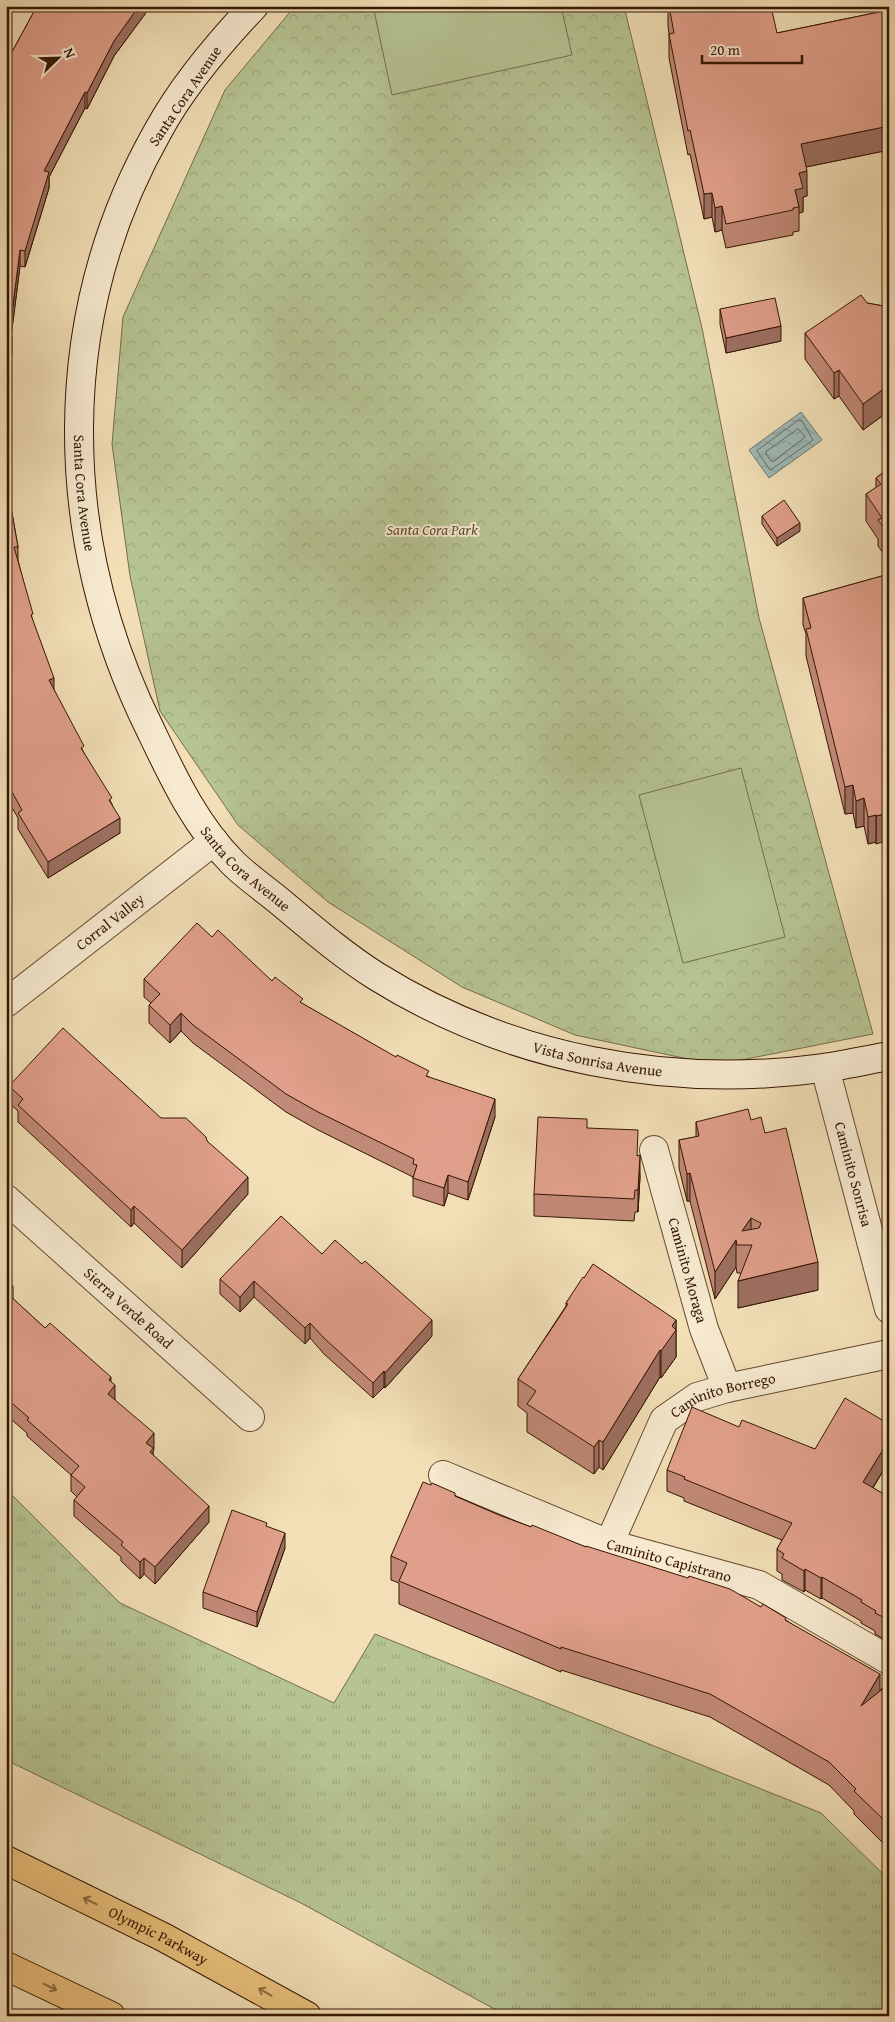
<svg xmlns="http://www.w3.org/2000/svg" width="895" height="2022" font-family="'Gentium Book Plus',serif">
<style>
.grass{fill:url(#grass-tufts);stroke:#766c4a}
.park{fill:url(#park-crowns);stroke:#766c4a}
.pitch{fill:#b6c392;stroke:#766c4a}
.water{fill:url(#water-waves);stroke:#74786f}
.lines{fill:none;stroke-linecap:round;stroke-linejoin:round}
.shore{stroke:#6a685c;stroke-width:1}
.street-casing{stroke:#64482f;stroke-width:30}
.secondary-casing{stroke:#351602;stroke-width:30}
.primary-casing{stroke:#351602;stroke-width:30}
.street{stroke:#f7ead0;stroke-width:28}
.secondary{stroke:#f7ead0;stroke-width:28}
.primary{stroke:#e9c07b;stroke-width:28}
.wall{fill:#c18977;stroke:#351602}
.shaded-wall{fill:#9d6f61;stroke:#351602}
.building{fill:#e09f8a;stroke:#351602;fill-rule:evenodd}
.oneway{stroke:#8f6b3e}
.labels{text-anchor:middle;stroke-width:4;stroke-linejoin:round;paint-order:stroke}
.street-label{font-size:15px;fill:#351602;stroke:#f7ead0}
.park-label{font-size:15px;font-style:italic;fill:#5c4a2d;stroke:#f7ead0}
</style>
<defs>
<pattern id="grass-tufts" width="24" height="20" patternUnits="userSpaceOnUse" patternTransform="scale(1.25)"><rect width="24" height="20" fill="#b6c392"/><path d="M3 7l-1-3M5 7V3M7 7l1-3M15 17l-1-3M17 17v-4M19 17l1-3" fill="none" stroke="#9da77c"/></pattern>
<pattern id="park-crowns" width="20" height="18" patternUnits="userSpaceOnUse" patternTransform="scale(1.25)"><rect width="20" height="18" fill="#b6c392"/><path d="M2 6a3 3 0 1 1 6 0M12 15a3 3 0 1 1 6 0" fill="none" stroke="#9da77c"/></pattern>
<pattern id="water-waves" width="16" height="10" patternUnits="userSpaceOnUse" patternTransform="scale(1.25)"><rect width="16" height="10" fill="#9ebab7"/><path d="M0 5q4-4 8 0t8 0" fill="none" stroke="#899f9c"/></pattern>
</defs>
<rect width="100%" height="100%" fill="#f2dfb6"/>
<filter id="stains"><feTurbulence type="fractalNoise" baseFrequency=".004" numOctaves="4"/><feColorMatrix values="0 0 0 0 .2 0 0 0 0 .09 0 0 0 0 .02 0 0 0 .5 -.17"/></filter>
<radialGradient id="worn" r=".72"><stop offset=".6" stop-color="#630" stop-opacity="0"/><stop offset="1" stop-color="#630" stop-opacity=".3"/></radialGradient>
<polygon class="grass" points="6,1489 120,1603 334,1703 375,1634 821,1813 889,1880 889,2016 507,2016 301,1903 6,1760"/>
<polygon class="park" points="295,6 624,6 702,328 759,618 873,1034 716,1065 575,1035 462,987 328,902 238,825 160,711 130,576 112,444 123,317 225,90"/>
<g class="pitch">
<polygon points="373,6 561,6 572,55 392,95"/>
<polygon points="741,768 785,937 683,963 639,795"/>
</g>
<polygon class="water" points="801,412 822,440 769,478 749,450"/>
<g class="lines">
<g class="shore">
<polygon points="799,420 802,421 813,440 772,469 770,470 757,451"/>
<polygon points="798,429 805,436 804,438 774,461 771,461 766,454 766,452"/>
</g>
<g class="street-casing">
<g id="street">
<path id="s1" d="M6 1003 214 841"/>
<path id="s2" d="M825 1068 889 1309"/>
<path id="s3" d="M654 1150 704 1329 727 1388"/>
<path id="s4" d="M6 1199 250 1417"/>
<path id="s5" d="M443 1475 609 1544 759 1585 889 1660"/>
<path id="s6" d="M609 1544 664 1420 697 1397 727 1388 889 1354"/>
</g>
</g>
<g class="secondary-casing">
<g id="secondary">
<path id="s7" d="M254 6C218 44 183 85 158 131 52 318 56 539 150 729 173 777 195 825 233 863 248 878 268 891 284 905 314 930 343 955 376 976 509 1059 669 1089 823 1068 845 1065 867 1060 889 1056"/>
</g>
</g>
<g class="primary-casing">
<g id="primary">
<path id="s8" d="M6 1860 163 1937 307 2016"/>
<polyline points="6,1966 111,2016"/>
</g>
</g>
<use href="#street" class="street"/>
<use href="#secondary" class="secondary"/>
<use href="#primary" class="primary"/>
</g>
<g class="wall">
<polygon points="37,6 151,6 114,56 87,109 85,108 49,177 49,188 25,267 20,266 11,337 12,352 6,404 6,63"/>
<polygon points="668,6 765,6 766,12 777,33 889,10 889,150 806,167 807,196 803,197 803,212 799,213 799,231 793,232 793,235 726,248 722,230 715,232 712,217 704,219 690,154 688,155 669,58 669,34 668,26"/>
<polygon points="867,303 889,307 889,411 863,430 839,396 834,399 805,359 805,333"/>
<polygon points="720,309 781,341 726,353 720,324"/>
<polygon points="6,416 9,496 18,547 18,560 33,622 54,690 84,753 112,804 120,833 48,878 18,829 18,818 6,797"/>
<polygon points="889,461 889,561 878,546 878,539 866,521 866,494 876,488 876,478 885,471 885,464"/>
<polygon points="762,516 800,531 777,546 762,524"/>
<polygon points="889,574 876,844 876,842 868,844 864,826 856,828 853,813 845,814 806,656 806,634 803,625 803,598"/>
<polygon points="212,937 303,1004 429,1077 495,1117 468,1200 448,1193 444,1206 413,1196 413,1177 318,1130 286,1112 193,1043 181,1031 170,1043 149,1023 149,1005 151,1003 144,997 144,979"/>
<polygon points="9,1086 161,1118 207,1141 248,1194 182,1268 134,1223 131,1227 18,1122 18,1111 9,1103"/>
<polygon points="751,1120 765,1133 818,1290 738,1308 742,1273 737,1273 736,1267 715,1299 690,1201 687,1201 679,1168 679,1140 696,1137 696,1122"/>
<polygon points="587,1128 638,1156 640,1177 638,1212 635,1212 634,1221 534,1216 534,1194"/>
<polygon points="322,1254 432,1336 385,1388 384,1387 373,1398 324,1354 310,1338 305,1344 254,1297 240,1312 220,1294 220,1279"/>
<polygon points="584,1278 676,1320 676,1357 661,1378 660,1377 603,1470 599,1467 594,1474 527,1432 527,1413 518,1406 518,1379 566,1306 566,1303"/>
<polygon points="6,1279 13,1299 45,1328 111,1382 115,1400 154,1450 153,1451 153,1455 209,1522 155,1584 144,1574 140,1579 121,1561 121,1557 74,1516 74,1500 77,1497 71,1491 71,1475 27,1436 27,1433 6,1415"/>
<polygon points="889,1424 889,1461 873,1488 889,1497 889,1642 875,1634 875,1631 861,1623 861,1621 822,1598 821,1599 805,1590 804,1592 782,1580 782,1574 777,1571 777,1549 782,1540 684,1501 684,1498 667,1491 667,1470 739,1427 815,1449"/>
<polygon points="431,1485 499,1515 531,1527 586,1547 761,1607 786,1620 880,1690 889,1684 889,1849 854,1814 854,1811 829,1785 710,1717 561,1670 561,1672 399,1604 399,1583 391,1580 391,1556"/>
<polygon points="267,1527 285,1548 257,1627 203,1608 203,1592"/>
</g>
<g class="shaded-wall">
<polygon points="139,6 151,6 114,56 87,109 87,93 114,41"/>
<polygon points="85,92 85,108 49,177 49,188 25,267 25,251 44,171"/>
<polygon points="889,126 889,150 801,168 801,144"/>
<polygon points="807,171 807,196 803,197 803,212 799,213 799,207 795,190 799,173"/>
<polygon points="712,193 712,217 704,219 704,194"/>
<polygon points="722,206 722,230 715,232 715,208"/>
<polygon points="20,250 20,266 9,352 9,336"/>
<polygon points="781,326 781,341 726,353 726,338"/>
<polygon points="12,337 12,352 6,404 6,388"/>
<polygon points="839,370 839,396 834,399 834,373"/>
<polygon points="889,385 889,411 863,430 863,404"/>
<polygon points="800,523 800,531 777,546 777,538"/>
<polygon points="54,678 54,693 49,680"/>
<polygon points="853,785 853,813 845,814 845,787"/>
<polygon points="864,798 864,826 856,828 856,801"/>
<polygon points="889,813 889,840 876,844 876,816"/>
<polygon points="876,815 876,842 868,844 868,817"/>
<polygon points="120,818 120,833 48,878 48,862"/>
<polygon points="181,1013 181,1031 170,1043 170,1025"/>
<polygon points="495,1099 495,1117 468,1200 468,1182"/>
<polygon points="640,1155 640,1177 638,1212 638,1190"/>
<polygon points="690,1173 690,1201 687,1201 687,1174"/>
<polygon points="448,1175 448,1193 444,1206 444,1188"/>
<polygon points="248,1177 248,1194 182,1268 182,1250"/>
<polygon points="134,1206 134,1223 131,1227 131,1210"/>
<polygon points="751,1218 751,1245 742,1231"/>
<polygon points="736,1240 736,1267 715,1299 715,1272"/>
<polygon points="818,1262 818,1290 738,1308 738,1281"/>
<polygon points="254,1281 254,1297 240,1312 240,1297"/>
<polygon points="13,1286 13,1302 7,1293"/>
<polygon points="432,1320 432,1336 385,1388 385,1373"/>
<polygon points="676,1320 676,1357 661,1378 661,1351 672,1326"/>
<polygon points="310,1323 310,1338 305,1344 305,1328"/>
<polygon points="660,1350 660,1377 603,1470 603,1442"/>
<polygon points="384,1371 384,1387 373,1398 373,1383"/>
<polygon points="111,1377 111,1390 115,1385 115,1402 108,1410 109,1380"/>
<polygon points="154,1433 154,1450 153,1451 153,1465 146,1443"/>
<polygon points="599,1440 599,1467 594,1474 594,1447"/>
<polygon points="889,1440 889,1461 863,1503 863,1482"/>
<polygon points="209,1506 209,1522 155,1584 155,1567"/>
<polygon points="285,1533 285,1548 257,1627 257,1612"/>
<polygon points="144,1558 144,1574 140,1579 140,1562"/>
<polygon points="805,1569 805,1590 804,1592 804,1571"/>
<polygon points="822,1577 822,1598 821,1599 821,1578"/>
<polygon points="880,1674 880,1698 861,1706"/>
</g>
<g class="building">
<polygon points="37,6 139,6 114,41 87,93 85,92 44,171 49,172 25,251 20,250 9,336 12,337 6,388 6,63"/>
<polygon points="669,6 765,6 766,12 772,11 777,33 889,10 889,126 801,144 807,171 799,173 803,188 795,190 799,207 793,208 793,210 726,224 722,206 715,208 712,193 704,194 690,130 688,131 669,34 674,33"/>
<polygon points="861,295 867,303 889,307 889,385 863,404 839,370 834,373 805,333"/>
<polygon points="775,298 781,326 726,338 720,309"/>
<polygon points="6,416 9,496 18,547 14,547 33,614 31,615 54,678 49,680 84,746 81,748 112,798 109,800 120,818 48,862 18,813 22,810 6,781"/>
<polygon points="889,461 889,534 878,520 882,518 866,494 881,484 876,478 888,469 885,464"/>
<polygon points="784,500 800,523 777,538 762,516"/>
<polygon points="889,574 889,813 876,816 876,815 868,817 864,798 856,801 853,785 845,787 806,629 811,628 803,598"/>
<polygon points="197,923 212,937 218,930 272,981 275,977 303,999 300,1002 396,1057 397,1055 429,1071 426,1076 495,1099 468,1182 448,1175 444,1188 413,1178 417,1165 413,1164 414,1159 318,1112 286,1094 193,1025 181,1013 170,1025 149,1005 160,994 144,979"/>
<polygon points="63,1028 161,1118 186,1118 206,1137 207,1141 248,1177 182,1250 134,1206 131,1210 18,1105 23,1099 9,1086"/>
<path d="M748 1109 751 1120 761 1117 765 1133 786 1128 818 1262 738 1281 752 1245H737L736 1240 715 1272 690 1173 687 1174 679 1140 699 1136 696 1122ZM751 1218 761 1223 759 1228 742 1231Z"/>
<polygon points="538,1117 587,1119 587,1128 638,1130 637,1156 640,1155 638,1190 635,1190 634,1199 534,1194"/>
<polygon points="281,1216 322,1254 335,1240 362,1264 365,1261 432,1320 385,1373 384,1371 373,1383 324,1338 310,1323 305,1328 254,1281 240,1297 220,1279"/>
<polygon points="593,1264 676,1320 672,1326 676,1330 661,1351 660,1350 603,1442 599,1440 594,1447 527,1404 536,1391 518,1379 568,1304 566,1303 583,1277 584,1278"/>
<polygon points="6,1279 13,1286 7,1293 45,1328 50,1323 111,1377 109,1380 115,1385 108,1394 154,1433 146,1443 153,1448 150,1452 209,1506 155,1567 144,1558 140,1562 121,1545 123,1542 74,1500 85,1487 71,1475 79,1466 27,1420 29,1418 6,1398"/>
<polygon points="845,1398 889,1424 889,1440 863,1482 889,1497 889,1620 875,1613 876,1611 861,1602 862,1600 822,1577 821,1578 805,1569 804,1571 782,1558 784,1554 777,1549 792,1523 684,1479 685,1477 667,1470 692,1407 739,1427 742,1420 815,1449"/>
<polygon points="423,1482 431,1485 432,1483 455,1493 455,1496 499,1515 531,1527 532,1525 586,1547 586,1546 688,1578 689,1576 730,1589 761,1607 763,1604 786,1618 785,1620 880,1674 861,1706 889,1684 889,1825 854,1791 856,1789 829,1762 710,1694 561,1647 561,1649 399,1581 407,1563 391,1556"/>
<polygon points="232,1510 267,1523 266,1526 285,1533 257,1612 203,1592"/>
</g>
<defs><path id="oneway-shaft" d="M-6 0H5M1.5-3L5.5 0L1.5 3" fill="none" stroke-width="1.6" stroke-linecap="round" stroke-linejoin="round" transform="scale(1.25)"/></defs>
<g class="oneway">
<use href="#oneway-shaft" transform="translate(90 1901) rotate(-154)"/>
<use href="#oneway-shaft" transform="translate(50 1987) rotate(26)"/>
<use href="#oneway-shaft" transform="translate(265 1992) rotate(-151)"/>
</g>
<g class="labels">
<g class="street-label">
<text transform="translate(185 96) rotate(-56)" y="5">Santa Cora Avenue</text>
<text dy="5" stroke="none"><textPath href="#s7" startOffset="534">Santa Cora Avenue</textPath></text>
<text dy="5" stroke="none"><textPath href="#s7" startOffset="952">Santa Cora Avenue</textPath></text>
<text dy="5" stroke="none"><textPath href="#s1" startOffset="132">Corral Valley</textPath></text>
<text dy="5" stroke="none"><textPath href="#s7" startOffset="1360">Vista Sonrisa Avenue</textPath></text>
<text dy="5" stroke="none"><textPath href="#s2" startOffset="110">Caminito Sonrisa</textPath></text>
<text dy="5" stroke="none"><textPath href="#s3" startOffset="125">Caminito Moraga</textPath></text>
<text dy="5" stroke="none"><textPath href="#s4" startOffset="164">Sierra Verde Road</textPath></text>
<text dy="5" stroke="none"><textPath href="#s6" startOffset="201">Caminito Borrego</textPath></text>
<text dy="5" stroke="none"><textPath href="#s5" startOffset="242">Caminito Capistrano</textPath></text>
<text dy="5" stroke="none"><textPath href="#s8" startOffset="170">Olympic Parkway</textPath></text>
</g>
<g class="park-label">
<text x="432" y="535">Santa Cora Park</text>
</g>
</g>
<rect width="895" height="2022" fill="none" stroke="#f2dfb6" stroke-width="25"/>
<rect x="8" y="8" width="880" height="2007" fill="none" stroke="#351602" stroke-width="2.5"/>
<rect x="12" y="12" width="870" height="1997" fill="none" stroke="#351602"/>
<g transform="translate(58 58) rotate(67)" stroke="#f7ead0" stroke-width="4" paint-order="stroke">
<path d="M0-4L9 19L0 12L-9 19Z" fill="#351602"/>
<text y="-8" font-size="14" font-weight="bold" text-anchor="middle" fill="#351602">N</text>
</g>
<path d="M702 55v8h100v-8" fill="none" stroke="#351602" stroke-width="2.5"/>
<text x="710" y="55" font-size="15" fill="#351602" stroke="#f7ead0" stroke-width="4" paint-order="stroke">20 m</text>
<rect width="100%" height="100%" filter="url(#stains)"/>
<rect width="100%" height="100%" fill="url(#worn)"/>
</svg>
